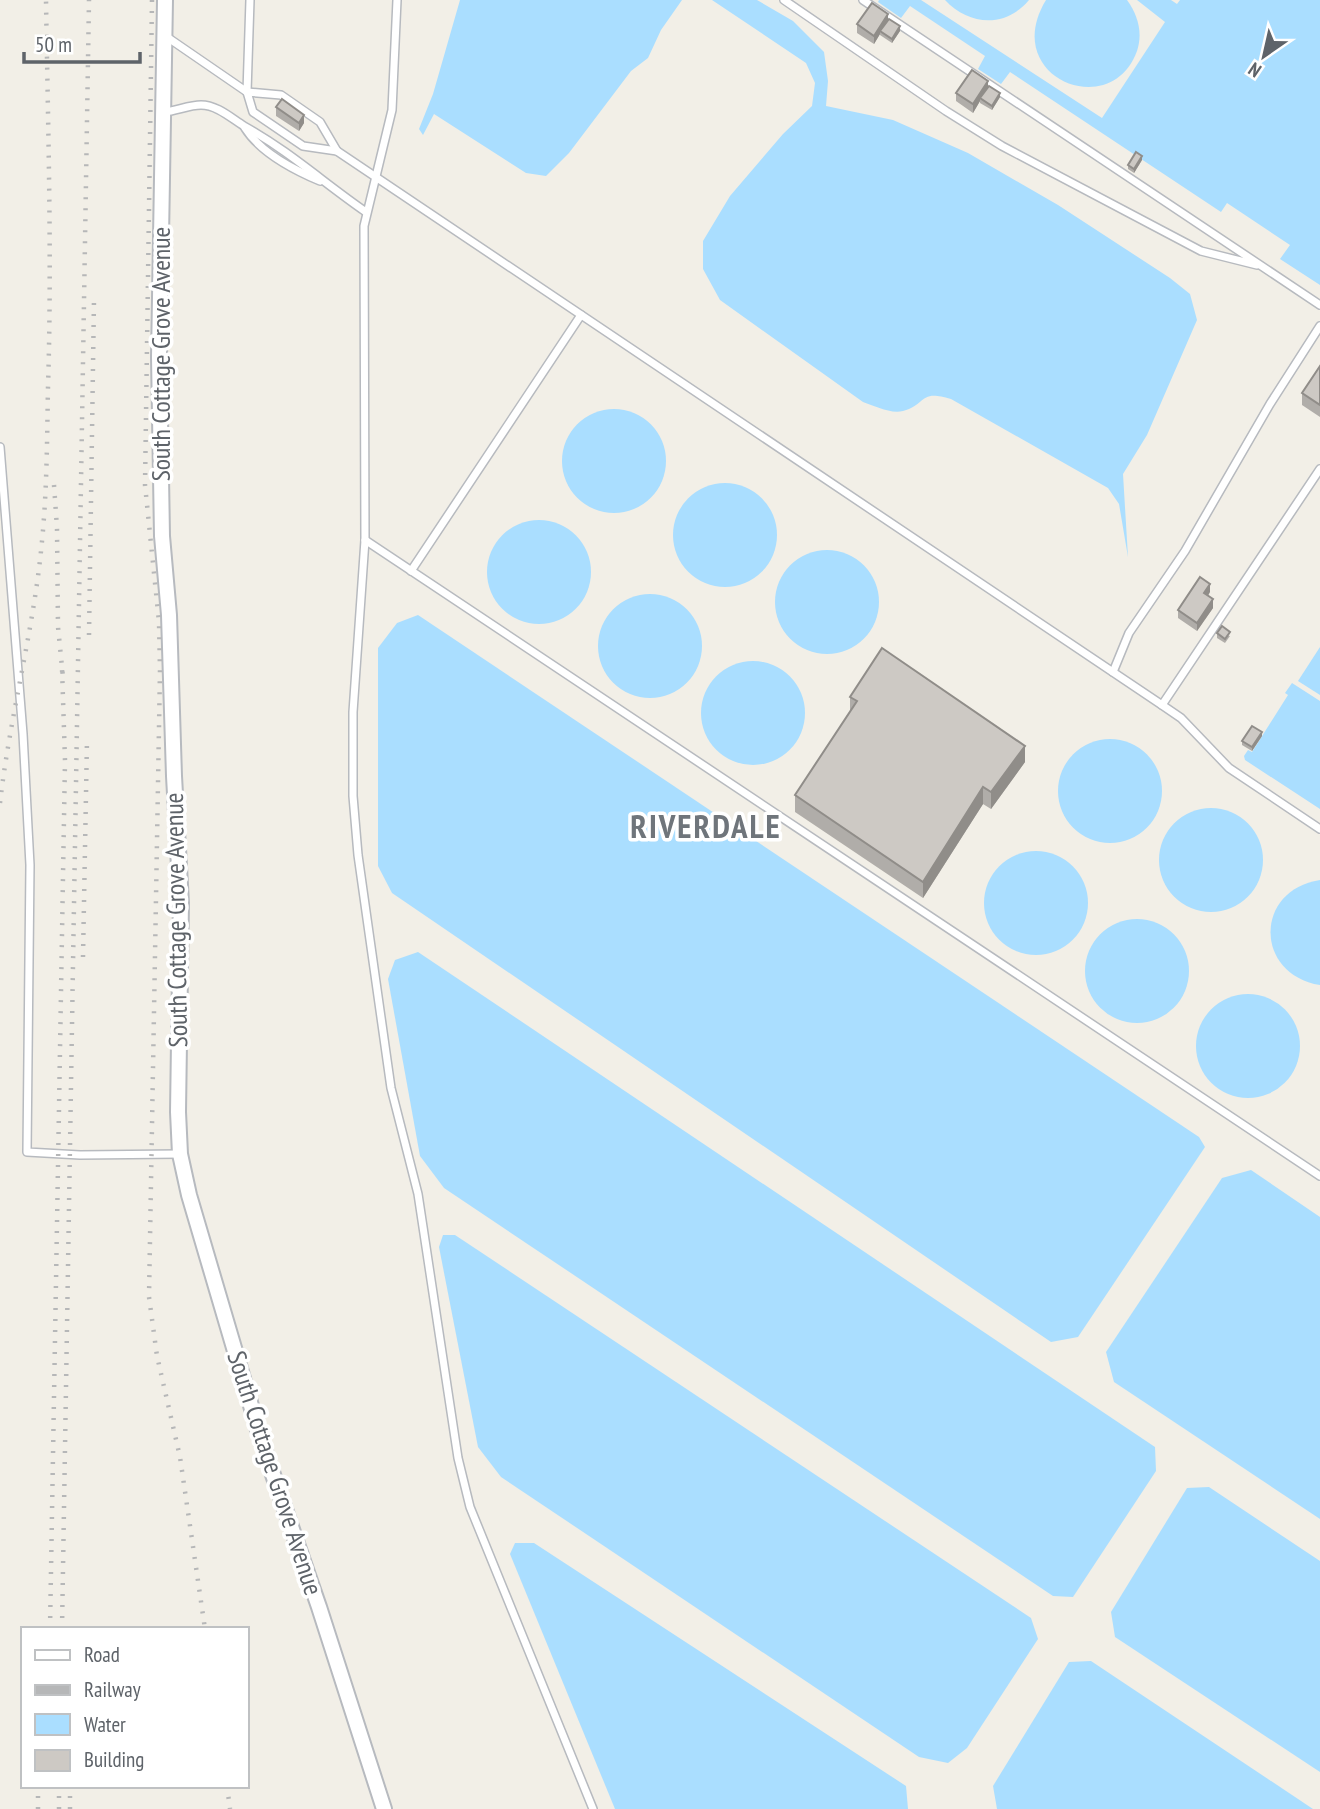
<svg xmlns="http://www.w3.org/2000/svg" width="1320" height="1809" font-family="'PT Sans Narrow',sans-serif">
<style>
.water{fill:#aadeff}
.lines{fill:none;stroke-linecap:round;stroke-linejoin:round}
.service-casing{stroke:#b7babf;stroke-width:10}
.minor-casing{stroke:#b7babf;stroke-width:18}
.service{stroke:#fff;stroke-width:7}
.minor{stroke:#fff;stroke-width:14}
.rail{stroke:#b6b7b8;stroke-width:4.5;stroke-dasharray:2 9;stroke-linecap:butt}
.wall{fill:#b0ada9}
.shaded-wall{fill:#908d89}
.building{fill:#cdc9c4;stroke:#908d89;stroke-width:2}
.labels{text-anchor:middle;stroke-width:7;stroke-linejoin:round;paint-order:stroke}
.street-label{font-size:26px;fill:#5e6369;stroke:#fff}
.district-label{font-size:33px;font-weight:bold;letter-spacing:2px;fill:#6f757b;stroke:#fff}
</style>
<rect width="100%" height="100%" fill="#f2efe7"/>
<g class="water">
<polygon points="460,0 682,0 661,30 648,58 631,71 569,153 546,176 526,173 434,114 423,135 419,129 433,94"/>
<path d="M712 0H757L793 21 824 52 828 81 826 106 893 120 968 153 1058 205 1170 278 1190 294 1197 320 1147 435 1123 474 1128 557 1119 504 1108 488 951 399C919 389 927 404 903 411 890 414 875 406 863 402L720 300 703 269V241L730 196 783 134 812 106 815 83 806 63Z"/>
<polygon points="879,0 921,0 1102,118 1165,22 1137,0 1171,0 1177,4 1180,0 1320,0 1320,285 1280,259 1290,245 1227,203 1221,212 1010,72 1001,84 978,69 985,56 910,6 901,18 878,2"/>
<path d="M945 0H1029C1006 28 969 26 945 0Z"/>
<path d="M1046 0H1127C1138 15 1143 33 1137 51 1111 123 999 77 1046 0Z"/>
<circle cx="614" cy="461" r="52"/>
<circle cx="725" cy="535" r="52"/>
<circle cx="539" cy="572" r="52"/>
<circle cx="827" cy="602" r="52"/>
<circle cx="650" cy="646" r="52"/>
<polygon points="418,615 1199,1137 1205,1147 1078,1337 1051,1342 392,893 378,866 378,648 397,623"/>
<polygon points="1320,647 1320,695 1298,681"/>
<circle cx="753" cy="713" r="52"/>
<polygon points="1292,683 1320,701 1320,809 1245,760 1244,756 1248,750 1252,752 1288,695 1285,693"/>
<circle cx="1110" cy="791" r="52"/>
<circle cx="1211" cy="860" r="52"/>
<circle cx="1036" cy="903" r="52"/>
<path d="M1320 880V985C1254 974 1254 890 1320 880Z"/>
<circle cx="1137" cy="971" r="52"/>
<polygon points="418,952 1155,1447 1156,1471 1073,1597 1053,1596 444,1188 420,1156 388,979 395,960"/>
<circle cx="1248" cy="1046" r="52"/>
<polygon points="1251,1170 1320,1217 1320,1519 1114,1382 1106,1352 1222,1178"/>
<polygon points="443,1235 455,1235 1031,1618 1038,1639 967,1748 948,1763 919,1757 501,1477 478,1447 439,1247"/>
<polygon points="1209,1487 1320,1561 1320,1772 1115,1637 1111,1612 1187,1488"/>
<polygon points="515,1543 534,1543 906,1786 908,1809 615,1809 510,1554"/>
<polygon points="1091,1661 1313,1809 997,1809 993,1786 1069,1662"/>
</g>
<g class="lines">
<g class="service-casing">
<g id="service">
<polyline points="250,0 247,92 253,112 303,146 337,151 1162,705 1181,718 1229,768 1320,829"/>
<polyline points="397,0 392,110 364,226 365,540 353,712 353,796 358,855 391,1088 418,1194 458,1458 470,1507 593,1809"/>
<polyline points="784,0 946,111 1002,146 1201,251 1257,265"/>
<polyline points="863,0 1320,305"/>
<polyline points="164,35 247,92 281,95 320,122 337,151"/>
<path d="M164 112C176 111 189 105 201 105 217 105 231 118 244 126 289 151 324 183 366 212"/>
<path d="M245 128C260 152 294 170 320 181"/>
<polyline points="0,447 23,734 30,865 27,1152 80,1155 180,1154"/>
<polyline points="365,540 1320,1176"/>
<polyline points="411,571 581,315"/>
<polyline points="1113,672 1129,633 1185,551 1270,404 1320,326"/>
<polyline points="1162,705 1320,469"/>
</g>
</g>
<g class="minor-casing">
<polyline id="minor" points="165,0 159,357 162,536 169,615 174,776 181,903 178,1112 180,1154 189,1195 262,1443 319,1607 384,1809"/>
</g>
<use href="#service" class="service"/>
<use href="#minor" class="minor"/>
<g class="rail">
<polyline points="152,0 145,485 159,622 160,670 149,1297 157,1356 180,1457 205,1629"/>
<polyline points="54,485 57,528 58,627 63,677"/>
<polyline points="89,635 94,299"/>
<path d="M0 803C10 715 34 629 42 541 47 490 47 439 48 387 52 258 48 129 46 0"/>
<polyline points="83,957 87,740"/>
<polyline points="50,1629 65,761 62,668"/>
<polyline points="62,1629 89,0"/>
<polyline points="227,1786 230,1809"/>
<polyline points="38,1809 38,1786"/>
<polyline points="59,1809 59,1786"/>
<polyline points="70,1809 70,1786"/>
</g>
</g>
<g class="wall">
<polygon points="888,20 900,31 892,43 880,35 880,34 874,44 857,33 857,24"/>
<polygon points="988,87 1000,97 992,110 980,103 980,101 973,113 956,101 956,93"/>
<polygon points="276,107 304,123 299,131 276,116"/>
<polygon points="1142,160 1134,173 1128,169 1128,165"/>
<polygon points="1320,366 1320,417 1302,405 1302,393"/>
<polygon points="1210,592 1208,596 1213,608 1197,631 1178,618 1178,610"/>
<polygon points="1217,633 1230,636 1225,643 1217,638"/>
<polygon points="850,697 1025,762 991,809 983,804 923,898 795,812 795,795 850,712"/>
<polygon points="1262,736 1252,751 1242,745 1242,741"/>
</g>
<g class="shaded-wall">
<polygon points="888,14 888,23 880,31 880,34 874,44 874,36"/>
<polygon points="900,26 900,31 892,43 892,39"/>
<polygon points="988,81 988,89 980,98 980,101 973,113 973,104"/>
<polygon points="1000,93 1000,97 992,110 992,106"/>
<polygon points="304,115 304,123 299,131 299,123"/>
<polygon points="1142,156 1142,160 1134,173 1134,169"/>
<polygon points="1210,584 1210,592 1204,601 1204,593"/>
<polygon points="1213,599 1213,608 1197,631 1197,623"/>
<polygon points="1262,732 1262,736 1252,751 1252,747"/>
<polygon points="1025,746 1025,762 991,809 991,792"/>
<polygon points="983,787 983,804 923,898 923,882"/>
</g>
<g class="building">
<polygon points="872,3 888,14 874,36 857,24"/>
<polygon points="889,19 900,26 892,39 880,31"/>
<polygon points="972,70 988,81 973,104 956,93"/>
<polygon points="989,86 1000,93 992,106 980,98"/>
<polygon points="282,99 304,115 299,123 276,107"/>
<polygon points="1136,152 1142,156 1134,169 1128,165"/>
<polygon points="1320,366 1320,405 1302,393"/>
<polygon points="1200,577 1210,584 1204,593 1213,599 1197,623 1178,610"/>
<polygon points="1222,626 1230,632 1225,639 1217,633"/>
<polygon points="882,648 1025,746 991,792 983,787 923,882 795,795 857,701 850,697"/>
<polygon points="1252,726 1262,732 1252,747 1242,741"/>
</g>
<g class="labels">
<g class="street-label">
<text transform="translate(161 354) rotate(-90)" y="9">South Cottage Grove Avenue</text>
<text transform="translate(176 920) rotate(-91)" y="9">South Cottage Grove Avenue</text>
<text transform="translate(275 1473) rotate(72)" y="9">South Cottage Grove Avenue</text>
</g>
<g class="district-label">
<text x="706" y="838">RIVERDALE</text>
</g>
</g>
<rect x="21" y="1627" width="228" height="161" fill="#ffffff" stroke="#bfc1c3" stroke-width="2"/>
<rect x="35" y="1650" width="35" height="10" fill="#ffffff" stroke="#bfc1c3" stroke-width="2"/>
<text x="84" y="1662" font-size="21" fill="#5e6369">Road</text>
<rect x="35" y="1685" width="35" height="10" fill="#b6b7b8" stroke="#bfc1c3" stroke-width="2"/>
<text x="84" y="1697" font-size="21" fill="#5e6369">Railway</text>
<rect x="35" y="1714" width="35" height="21" fill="#aadeff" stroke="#bfc1c3" stroke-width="2"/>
<text x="84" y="1732" font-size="21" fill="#5e6369">Water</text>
<rect x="35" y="1750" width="35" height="21" fill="#cdc9c4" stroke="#bfc1c3" stroke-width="2"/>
<text x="84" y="1767" font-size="21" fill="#5e6369">Building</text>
<g transform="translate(1264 56) rotate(214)" stroke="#ffffff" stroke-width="5" paint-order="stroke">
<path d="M0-5L12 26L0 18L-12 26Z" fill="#5e6369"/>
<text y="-10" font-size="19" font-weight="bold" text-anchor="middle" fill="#5e6369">N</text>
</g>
<path d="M24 52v10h116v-10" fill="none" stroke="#5e6369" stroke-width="3.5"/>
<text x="35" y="52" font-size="21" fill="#5e6369" stroke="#ffffff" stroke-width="5" paint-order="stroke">50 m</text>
</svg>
